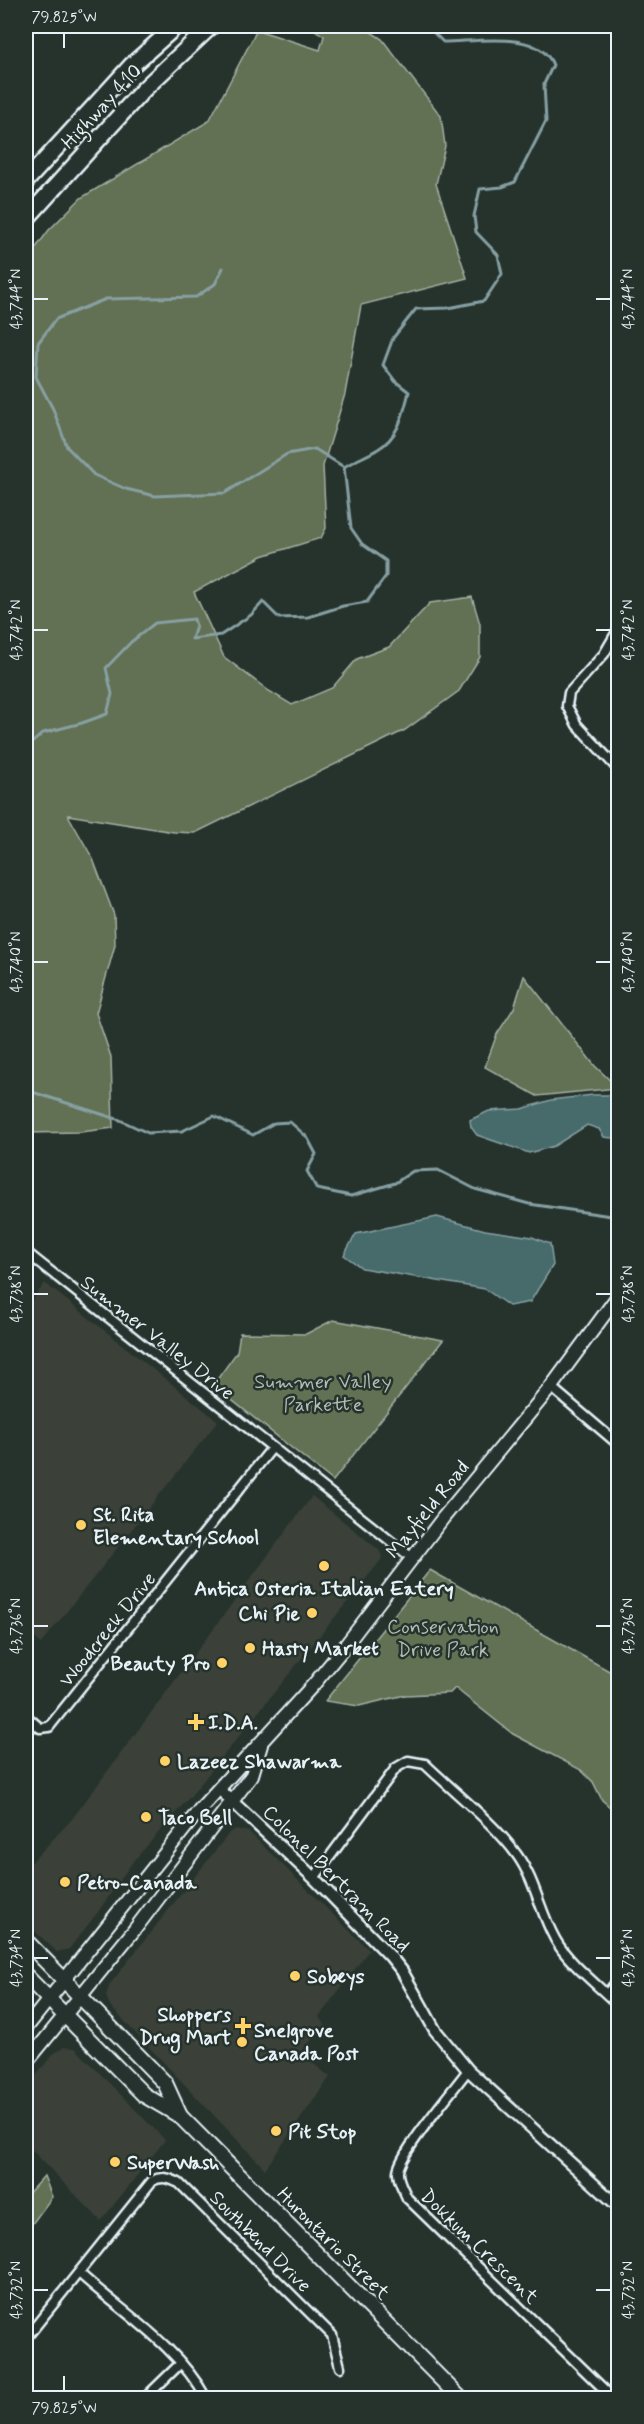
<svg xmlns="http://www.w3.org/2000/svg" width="644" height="2424" font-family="Mynerve,sans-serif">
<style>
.built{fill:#3a4039}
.green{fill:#627052;stroke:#a5b0a5;stroke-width:1.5}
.water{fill:#466a6b;stroke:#87a0a3;stroke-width:1.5}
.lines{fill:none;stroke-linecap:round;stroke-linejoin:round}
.stream{stroke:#87a0a3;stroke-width:3}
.minor-casing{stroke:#e8f1f8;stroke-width:13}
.tertiary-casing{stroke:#e8f1f8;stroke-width:15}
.secondary-casing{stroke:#e8f1f8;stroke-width:16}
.primary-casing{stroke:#e8f1f8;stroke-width:18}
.motorway-casing{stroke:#e8f1f8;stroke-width:20}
.minor{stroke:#26332d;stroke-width:8}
.tertiary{stroke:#26332d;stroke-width:10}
.secondary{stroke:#26332d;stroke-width:12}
.primary{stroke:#26332d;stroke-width:14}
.motorway{stroke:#26332d;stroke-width:15}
.ticks{fill:none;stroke:#e8f1f8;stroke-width:2}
.poi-dot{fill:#ffd166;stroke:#26332d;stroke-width:2}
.labels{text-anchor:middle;stroke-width:5;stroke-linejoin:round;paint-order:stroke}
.street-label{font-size:20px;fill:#e8f1f8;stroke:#26332d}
.park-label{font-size:20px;fill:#b2bdb6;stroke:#26332d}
.poi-label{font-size:20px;font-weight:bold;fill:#e8f1f8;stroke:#26332d;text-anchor:start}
.neatline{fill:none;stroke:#e8f1f8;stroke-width:2}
.ticks-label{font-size:15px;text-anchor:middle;fill:#e8f1f8}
</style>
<rect width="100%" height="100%" fill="#26332d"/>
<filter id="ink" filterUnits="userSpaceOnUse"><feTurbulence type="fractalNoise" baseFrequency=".0167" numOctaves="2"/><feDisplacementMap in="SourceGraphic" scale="12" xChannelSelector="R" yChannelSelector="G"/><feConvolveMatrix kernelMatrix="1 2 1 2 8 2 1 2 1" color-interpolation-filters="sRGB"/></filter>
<g filter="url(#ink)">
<g class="built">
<polygon points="45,1283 218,1421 41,1644 26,1629 26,1308"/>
<polygon points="312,1496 379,1550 382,1556 381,1560 194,1792 131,1864 98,1912 69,1949 57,1952 26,1923 26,1868 72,1819"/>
<polygon points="236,1829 249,1832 369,1950 319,2017 325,2025 300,2053 330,2077 265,2169 110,2006 106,1996 110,1984 230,1832"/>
<polygon points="64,2047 75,2048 165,2140 101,2221 26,2144 26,2088 53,2054"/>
</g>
<g class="green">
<polygon points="309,26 362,26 382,39 441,116 445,146 436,184 467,278 361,305 345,394 323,466 326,528 321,538 262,556 194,592 224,657 269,691 292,705 332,688 357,659 389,647 430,603 472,597 480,624 480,657 459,691 405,730 195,833 174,832 68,815 93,859 114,915 115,945 96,1013 111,1057 113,1128 80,1132 26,1133 26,261 49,230 81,198 209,121 257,30 320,50 324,36"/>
<polygon points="524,976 595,1066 618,1088 537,1096 485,1067 497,1034 514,1008"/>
<polygon points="333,1320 443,1340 333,1481 213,1385 237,1352 240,1333 306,1334"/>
<polygon points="430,1570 618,1676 618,1814 602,1800 593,1782 581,1770 513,1734 455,1688 450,1693 405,1695 359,1706 325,1701"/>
<polygon points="44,2176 52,2197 26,2232 26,2196"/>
</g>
<g class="water">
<polygon points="593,1095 618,1095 618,1135 612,1138 604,1137 599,1129 587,1125 554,1146 529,1153 477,1135 471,1127 470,1120 489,1111 522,1109 551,1100"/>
<polygon points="437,1217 485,1230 532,1237 550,1244 553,1265 530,1302 509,1306 485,1289 362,1268 344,1255 356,1234"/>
</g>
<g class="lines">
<g class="stream">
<polyline points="223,268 215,284 196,297 106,299 56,319 38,343 36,377 53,409 67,447 94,475 126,489 155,496 225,493 287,454 315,449 344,467"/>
<path d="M26 748 43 733 82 723 107 714 112 694 106 668 131 642 155 623 194 619 196 626 192 639 221 635 251 615 263 602 279 618 308 617 343 606 367 602 386 576V561L362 544 351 528 344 467C355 460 367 456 378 449 399 437 403 414 409 392L395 381 383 365 393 338 416 309 448 308 484 301 502 274 498 255 476 232 474 216 480 189 502 187 515 182 546 121 544 84 553 65C539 29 475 42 443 42L427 26"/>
<polyline points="26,1090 120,1120 148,1133 182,1131 214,1116 253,1135 274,1123 290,1122 307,1137 316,1154 307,1171 317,1189 351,1196 395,1183 413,1171 438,1170 475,1189 529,1204 618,1217"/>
</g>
<g class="minor-casing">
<g id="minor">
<polyline points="618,630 604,654 569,693 567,706 577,725 618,769"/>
<polyline points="26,1252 412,1558"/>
<polyline points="551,1387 618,1444"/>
<polyline points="26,1716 40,1728 49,1727 272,1448"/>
<path d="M314 1878 396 1768 408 1761 425 1764C454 1792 494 1823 517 1855 535 1880 540 1912 555 1939 568 1963 599 1986 618 2005"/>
<polyline points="607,1994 618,1980"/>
<path d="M468 2070C454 2089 401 2151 398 2171 397 2180 404 2190 407 2198L613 2398"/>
<path d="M79 2273C123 2313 177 2345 206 2398"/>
<path d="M26 2338 152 2181C162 2176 169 2178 179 2183L332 2335 340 2367"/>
<polyline points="145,2398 181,2363"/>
</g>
</g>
<g class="tertiary-casing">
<polyline id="tertiary" points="219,1789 314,1878 390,1956 402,1971 435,2030 468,2070 618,2206"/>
</g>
<g class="secondary-casing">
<g id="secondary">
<polyline points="26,2028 201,1808 314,1684 342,1650 443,1518 551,1387 618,1296"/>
<polyline points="26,2063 135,1929 252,1775 261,1745"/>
</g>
</g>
<g class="primary-casing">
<g id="primary">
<polyline points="26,1941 165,2083 180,2116"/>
<polyline points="26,1976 144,2095 180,2116 460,2398"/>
</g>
</g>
<g class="motorway-casing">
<g id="motorway">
<polyline points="26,181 132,65 176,26"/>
<polyline points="26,219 144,89 211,26"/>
</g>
</g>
<use href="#minor" class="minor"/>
<use href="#tertiary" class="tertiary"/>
<use href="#secondary" class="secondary"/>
<use href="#primary" class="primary"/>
<use href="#motorway" class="motorway"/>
</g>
</g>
<path class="ticks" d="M64 33V48M33 299H48M596 299H611M33 630H48M596 630H611M33 962H48M596 962H611M33 1294H48M596 1294H611M33 1626H48M596 1626H611M33 1958H48M596 1958H611M33 2290H48M596 2290H611M64 2376V2391"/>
<g class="poi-dot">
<circle cx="81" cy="1525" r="6"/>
<circle cx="324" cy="1566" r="6"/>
<circle cx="312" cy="1613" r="6"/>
<circle cx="250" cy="1648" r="6"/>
<circle cx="222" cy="1663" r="6"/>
<path d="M193 1713h6v6h6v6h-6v6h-6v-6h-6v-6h6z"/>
<circle cx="165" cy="1761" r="6"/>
<circle cx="146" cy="1817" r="6"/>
<circle cx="65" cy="1882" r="6"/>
<circle cx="295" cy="1976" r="6"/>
<path d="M240 2017h6v6h6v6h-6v6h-6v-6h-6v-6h6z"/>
<circle cx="242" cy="2042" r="6"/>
<circle cx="276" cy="2131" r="6"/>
<circle cx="115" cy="2162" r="6"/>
</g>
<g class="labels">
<g class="street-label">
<text transform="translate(101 106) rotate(-47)" y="7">Highway 410</text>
<text transform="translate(158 1337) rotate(38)" y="7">Summer Valley Drive</text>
<text transform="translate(427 1509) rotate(-51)" y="7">Mayfield Road</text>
<text transform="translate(107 1629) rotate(-51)" y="7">Woodcreek Drive</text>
<text transform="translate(337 1878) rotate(45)" y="7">Colonel Bertram Road</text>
<text transform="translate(261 2241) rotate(45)" y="7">Southbend Drive</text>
<text transform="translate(334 2243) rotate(45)" y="7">Hurontario Street</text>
<text transform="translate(480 2246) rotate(44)" y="7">Dokkum Crescent</text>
</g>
<g class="park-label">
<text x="323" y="1388">Summer Valley<tspan x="323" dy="23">Parkette</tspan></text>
<text x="443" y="1633">Conservation<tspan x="443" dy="23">Drive Park</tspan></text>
</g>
<g class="poi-label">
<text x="93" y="1521">St. Rita<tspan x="93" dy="23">Elementary School</tspan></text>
<text x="324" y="1595" text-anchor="middle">Antica Osteria Italian Eatery</text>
<text x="300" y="1620" text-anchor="end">Chi Pie</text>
<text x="262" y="1655">Hasty Market</text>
<text x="210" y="1670" text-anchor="end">Beauty Pro</text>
<text x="208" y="1729">I.D.A.</text>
<text x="177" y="1768">Lazeez Shawarma</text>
<text x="158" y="1824">Taco Bell</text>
<text x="77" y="1889">Petro-Canada</text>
<text x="307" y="1983">Sobeys</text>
<text x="231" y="2021" text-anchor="end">Shoppers<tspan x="231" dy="23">Drug Mart</tspan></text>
<text x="254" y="2037">Snelgrove<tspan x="254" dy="23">Canada Post</tspan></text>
<text x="288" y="2138">Pit Stop</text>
<text x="127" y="2169">SuperWash</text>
</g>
</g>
<rect width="644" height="2424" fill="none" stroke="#26332d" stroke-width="66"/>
<rect x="33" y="33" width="578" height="2358" class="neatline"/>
<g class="ticks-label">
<text x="64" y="22">79.825°W</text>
<text transform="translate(16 299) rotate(-90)" y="5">43.744°N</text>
<text transform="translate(628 299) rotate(-90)" y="5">43.744°N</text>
<text transform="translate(16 630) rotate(-90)" y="5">43.742°N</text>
<text transform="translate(628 630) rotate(-90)" y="5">43.742°N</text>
<text transform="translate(16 962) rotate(-90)" y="5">43.740°N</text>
<text transform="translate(628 962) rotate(-90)" y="5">43.740°N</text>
<text transform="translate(16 1294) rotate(-90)" y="5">43.738°N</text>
<text transform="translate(628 1294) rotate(-90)" y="5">43.738°N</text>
<text transform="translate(16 1626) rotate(-90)" y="5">43.736°N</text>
<text transform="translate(628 1626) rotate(-90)" y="5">43.736°N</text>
<text transform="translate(16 1958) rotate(-90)" y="5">43.734°N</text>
<text transform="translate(628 1958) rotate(-90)" y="5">43.734°N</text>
<text transform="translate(16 2290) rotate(-90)" y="5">43.732°N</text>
<text transform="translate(628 2290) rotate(-90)" y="5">43.732°N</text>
<text x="64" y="2413">79.825°W</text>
</g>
</svg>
